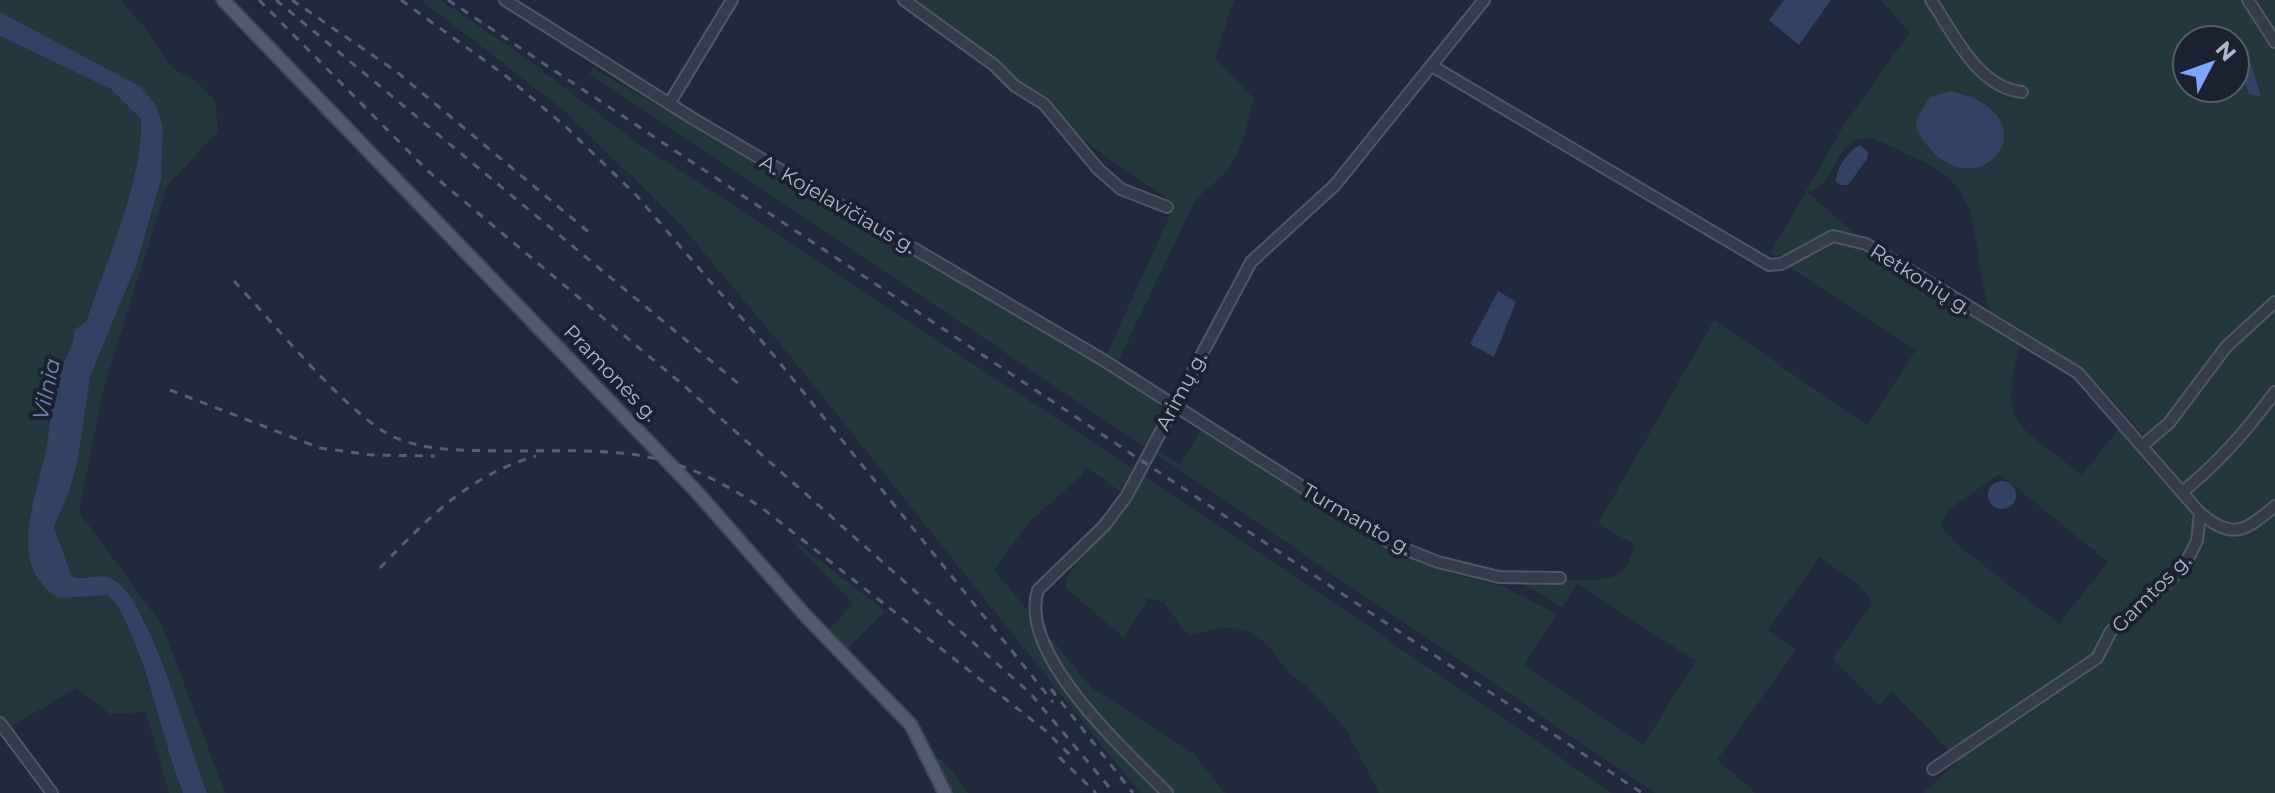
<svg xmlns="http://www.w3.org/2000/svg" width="2275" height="793" font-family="Montserrat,sans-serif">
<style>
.green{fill:#23383d;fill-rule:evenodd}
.water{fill:#334364}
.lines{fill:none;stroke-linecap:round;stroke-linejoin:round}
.minor-casing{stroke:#505767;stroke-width:14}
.major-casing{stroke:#3e4555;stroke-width:16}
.minor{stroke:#353c4c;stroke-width:10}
.major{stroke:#525b6c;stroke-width:12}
.rail{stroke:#566073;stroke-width:3;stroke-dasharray:8 8;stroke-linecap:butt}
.labels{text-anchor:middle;stroke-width:8;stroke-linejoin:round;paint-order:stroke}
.street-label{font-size:20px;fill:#b0b7c8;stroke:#1a2131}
.water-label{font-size:22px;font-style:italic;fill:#758ab2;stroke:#1a2131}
</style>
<rect width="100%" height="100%" fill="#212a3c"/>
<g class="green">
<polygon points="0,0 120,0 144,27 172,68 198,83 215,101 218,131 167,186 104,386 79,512 162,625 225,793 207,793 143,615 92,577 72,577 54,527 69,492 90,377 137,263 161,179 163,128 141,88 0,12"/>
<polygon points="421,0 441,0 527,59 632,139 1271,560 1612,793 1379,793 1346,729 1304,683 1291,675 1267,644 1245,630 1223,627 1192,635 1183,630 1164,602 1148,598 1124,637 1117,632 1066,588 1066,577 1131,499 1086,467 1082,475 1029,522 994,570 1092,688 1193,753 1225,793 1140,793 796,363 681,225 565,111"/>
<path d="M908 0H1234L1215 58 1254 99C1246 125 1242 157 1221 177 1211 186 1202 191 1194 203L1118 361 1107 354 1175 204 1091 146 1041 98Z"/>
<path d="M1880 0H2275V500L2255 518 2231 525 2207 514C2166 466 2127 409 2079 368 2056 348 2014 336 1996 317 1987 309 1985 295 1983 284 1971 220 1979 184 1911 156 1899 151 1879 138 1866 138 1834 138 1835 190 1807 192L1856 235 1834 231 1782 256 1770 254 1844 125 1910 32ZM2187 40H2235V88H2187Z"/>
<path d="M0 36 111 89 141 119C143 186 107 259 86 322L74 330C75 348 62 360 58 376 50 400 51 425 46 450 36 503 19 529 40 583L107 595 115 602C149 659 159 731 183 793H169L146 712 110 714 77 688 0 733Z"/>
<path d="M593 68 1152 396C1170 411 1156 431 1147 448L589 73Z"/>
<path d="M1842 240 2021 343C1996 427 2021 427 2082 475L2120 427 2197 516 2220 535 2246 534 2275 512V793H1923L1959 761 1892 691 1879 705 1832 659 1873 603 1860 586 1820 557 1768 630 1796 650 1717 760 1756 793H1655L1156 454 1158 451 1180 464 1201 430 1394 549 1449 573 1504 587 1557 614 1524 665 1643 745 1696 661 1577 584 1562 607 1521 583C1552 572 1602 590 1625 570L1635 545 1598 524 1714 320 1867 425 1916 350 1789 267 1830 241ZM2000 474 2108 562 2059 624 1959 546 1941 526 1949 509Z"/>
<polygon points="791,538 885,611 845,651 828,631 853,603"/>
<polygon points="934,754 950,768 968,793 951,793"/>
</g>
<g class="water">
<polygon points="1784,0 1831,0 1799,45 1769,20"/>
<path d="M0 12 141 87 157 107 163 128 161 179 137 263 90 377 78 458 69 492 54 527 72 577C86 581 100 572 114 580 150 600 190 749 207 793H183C159 731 149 659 115 602L107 595 59 598C5 567 37 497 46 450 51 425 50 401 58 376 62 360 75 348 74 330L86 322C106 261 143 183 141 119L111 89 0 36Z"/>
<polygon points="2243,61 2251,64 2261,97 2249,94 2238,66"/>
<path d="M1950 91C2065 116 1968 227 1916 128L1917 118 1930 97Z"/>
<path d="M1860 145 1868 152 1867 159 1848 185H1841L1836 182C1835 170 1849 149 1860 145Z"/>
<polygon points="1498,291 1516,302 1494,357 1470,344"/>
<circle cx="2002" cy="495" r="14"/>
</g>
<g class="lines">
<g class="minor-casing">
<g id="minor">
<polyline points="505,0 692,118 1100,358 1392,544 1438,562 1499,577 1560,578"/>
<polyline points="904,0 994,65 1015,86 1044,104 1098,169 1121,189 1167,207"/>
<path d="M1931 0C1954 34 1977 87 2022 92"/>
<polyline points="2248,0 2275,42"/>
<path d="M1432 66 1769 265 1781 264 1833 236 1866 244 2078 373 2200 513C2233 540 2244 532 2275 506"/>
<polyline points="669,104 732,0"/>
<polyline points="2142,446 2169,423 2226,347 2275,302"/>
<path d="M2182 492C2218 464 2248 429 2275 392"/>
<polyline points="0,723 52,793"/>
<polyline points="1933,769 2097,658 2111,631 2144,605 2184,566 2197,541 2200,513"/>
<path d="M1167 793C1126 751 1017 654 1038 590L1104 526 1126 497 1251 262 1335 185 1484 0"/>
</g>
</g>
<g class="major-casing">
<polyline id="major" points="223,0 695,490 804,614 911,725 945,793"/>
</g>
<use href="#minor" class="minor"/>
<use href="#major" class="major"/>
<g class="rail">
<polyline points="259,0 428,171 682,384 1030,693 1114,793"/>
<polyline points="276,0 740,385"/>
<polyline points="292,0 397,72 591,234"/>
<polyline points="401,0 506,76 566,127 636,195 771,352 1053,702"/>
<polyline points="448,0 1642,793"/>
<path d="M234 281C272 321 348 416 394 437 428 452 466 450 502 451 613 451 665 443 762 508L1046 731 1074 759"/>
<polyline points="170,390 320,448 372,455 435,456"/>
<path d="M380 568C427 519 469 475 536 456"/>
<polyline points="1051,689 1133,793"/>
<polyline points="1059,757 1096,793"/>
</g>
</g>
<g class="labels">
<g class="street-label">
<text transform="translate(838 204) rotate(30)" y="7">A. Kojelavičiaus g.</text>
<text transform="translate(1921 279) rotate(32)" y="7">Retkonių g.</text>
<text transform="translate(611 373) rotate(46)" y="7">Pramonės g.</text>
<text transform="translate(1181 391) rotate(-62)" y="7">Arimų g.</text>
<text transform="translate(1357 519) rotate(30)" y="7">Turmanto g.</text>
<text transform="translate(2151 593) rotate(-45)" y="7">Gamtos g.</text>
</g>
<g class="water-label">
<text transform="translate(46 389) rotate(-78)" y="8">Vilnia</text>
</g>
</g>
<g transform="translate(2211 64) rotate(49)"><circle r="38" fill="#1a2131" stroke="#565d6d" stroke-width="2"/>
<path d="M0-6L14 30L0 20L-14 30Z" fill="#7ea5fe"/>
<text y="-12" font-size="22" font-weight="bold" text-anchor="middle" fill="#b0b7c8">N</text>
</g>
</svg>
